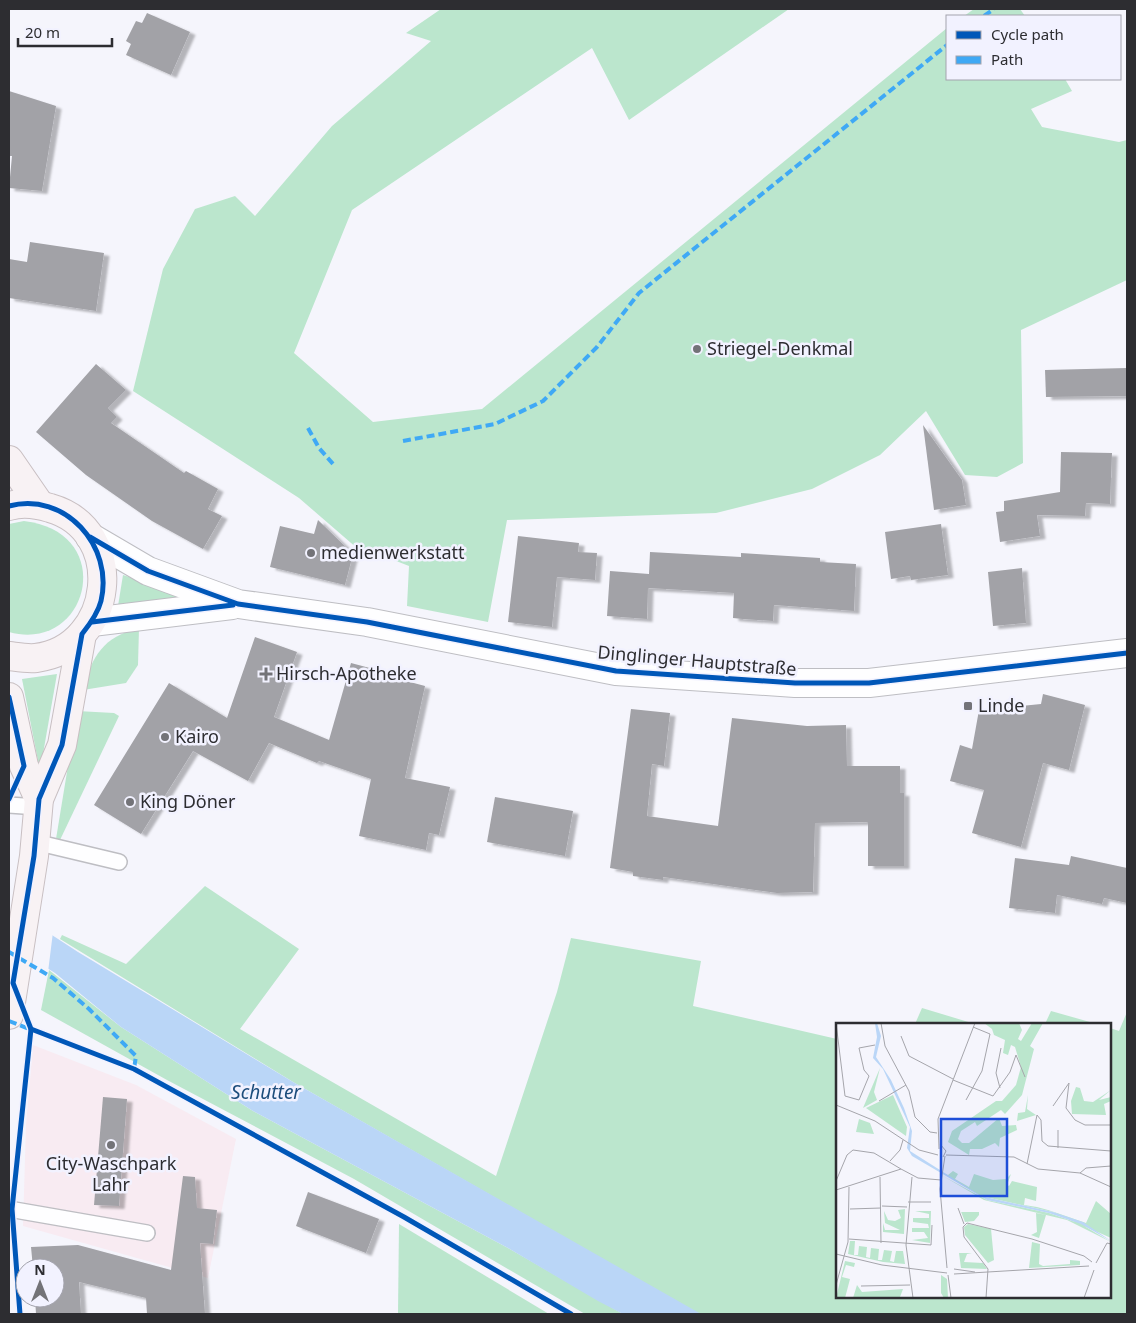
<svg xmlns="http://www.w3.org/2000/svg" width="1136" height="1323" font-family="'Noto Sans',sans-serif">
<style>
.commercial{fill:#f8ebf2}
.green{fill:#bbe6cd}
.water{fill:#bad6f7}
.pier{fill:#f5f5fc}
.building{fill:#a2a2a7;filter:url(#shadow)}
.lines{fill:none;stroke-linecap:round;stroke-linejoin:round}
.lane-casing{stroke:#bebec3;stroke-width:18}
.secondary-casing{stroke:#bebec3;stroke-width:30}
.primary-casing{stroke:#c8bfc2;stroke-width:30}
.lane{stroke:#fefeff;stroke-width:15}
.secondary{stroke:#fefeff;stroke-width:28}
.primary{stroke:#f8f2f4;stroke-width:28}
.quiet{stroke:#3fa9f5;stroke-width:4;stroke-dasharray:8 4;stroke-linecap:butt}
.cycleway-casing{stroke:#f2f2ff;stroke-width:8}
.cycleway{stroke:#0057b8;stroke-width:5}
.poi-dot{fill:#737378;stroke:#f2f2ff;stroke-width:2}
.labels{text-anchor:middle;stroke-width:5;stroke-linejoin:round;paint-order:stroke}
.poi-label{font-size:18px;fill:#2d2d31;stroke:#f2f2ff;text-anchor:start}
.street-label{font-size:18px;fill:#2d2d31;stroke:#f2f2ff}
.water-label{font-size:19px;font-style:italic;fill:#1d4d7c;stroke:#f2f2ff}
.inset-road{fill:none;stroke:#a5a5ab;stroke-width:1}
.view{fill:#1d4ed8;fill-opacity:0.15;stroke:#1d4ed8;stroke-width:2.5}
.inset-edge{fill:none;stroke:#2d2d31;stroke-width:2.5}
</style>
<defs>
<filter id="shadow"><feDropShadow dx="5.5" dy="3" stdDeviation="1" flood-color="#0004"/></filter>
</defs>
<rect width="100%" height="100%" fill="#f5f5fc"/>
<polygon class="commercial" points="33,1045 136,1085 236,1139 208,1278 23,1226 26,1125"/>
<g class="green">
<polygon points="441,9 789,9 629,120 592,48 352,210 294,353 373,422 482,409 947,28 947,79 1065,79 1072,91 1031,109 1042,127 1119,142 1127,140 1127,280 1021,330 1023,463 997,477 965,475 926,411 880,455 812,489 716,513 507,520 488,622 407,606 409,566 368,550 358,549 299,498 133,391 163,269 195,209 235,196 255,216 332,126 431,41 406,33"/>
<polygon points="974,9 1020,9 1025,16 964,16"/>
<path d="M24 521C119 532 89 654 9 632V524Z"/>
<polygon points="123,575 179,593 179,598 118,606"/>
<path d="M139 628 138 665 126 683 83 690C92 656 103 637 139 628Z"/>
<polygon points="57,674 40,771 22,679"/>
<polygon points="77,711 114,713 119,716 60,840 56,839"/>
<polygon points="205,886 299,949 240,1029 496,1176 557,992 571,938 701,961 693,1006 837,1039 837,1297 1110,1297 1110,1028 1119,1031 1127,1012 1127,1314 701,1314 695,1312 293,1082 60,939 62,935 126,964"/>
<polygon points="49,970 121,1027 253,1111 508,1248 623,1314 585,1314 354,1179 167,1080 41,1010"/>
<polygon points="922,1008 975,1024 915,1024"/>
<polygon points="1051,1011 1097,1024 1045,1024"/>
<polygon points="399,1224 549,1314 398,1314"/>
</g>
<polygon class="water" points="9,907 78,952 293,1082 701,1314 623,1314 598,1301 508,1248 253,1111 121,1027 55,973 9,944"/>
<polygon class="pier" points="9,904 53,932 48,972 9,947"/>
<g class="building">
<polygon points="147,13 190,32 171,75 126,55 131,44 126,41 136,21 142,23"/>
<polygon points="9,91 56,106 42,191 9,188 12,156 9,156"/>
<polygon points="30,242 104,253 96,311 9,298 9,259 27,262"/>
<polygon points="96,364 126,390 108,408 117,417 111,423 184,473 186,471 218,489 208,509 222,516 203,549 152,521 86,475 36,432"/>
<polygon points="1127,368 1127,396 1046,397 1045,370"/>
<polygon points="923,425 962,480 966,505 934,510"/>
<polygon points="1061,452 1112,453 1110,504 1086,503 1085,516 1037,515 1040,536 1000,542 996,512 1004,511 1004,501 1060,492"/>
<polygon points="318,520 353,554 345,585 270,567 280,526 314,534"/>
<polygon points="941,524 948,575 911,580 910,576 891,579 885,532"/>
<polygon points="518,536 579,543 578,552 597,553 595,580 557,577 552,627 508,622"/>
<polygon points="650,552 741,557 741,553 820,558 820,562 856,564 854,611 774,605 773,621 743,619 733,618 734,593 648,588 647,619 607,616 610,571 649,574"/>
<polygon points="1022,568 1026,623 993,626 988,572"/>
<polygon points="255,637 297,652 274,717 329,740 351,663 392,674 391,677 425,686 405,778 450,787 439,835 429,833 426,850 359,836 371,779 319,761 317,763 269,743 248,781 193,751 141,834 94,805 169,683 227,718"/>
<polygon points="1043,694 1085,705 1069,770 1043,763 1021,847 972,833 984,790 950,781 960,745 972,749 979,710 1041,704"/>
<polygon points="631,709 670,713 664,766 652,764 647,816 718,826 732,718 807,726 846,725 847,766 900,766 900,793 904,793 904,866 868,866 868,822 815,823 813,892 777,893 663,877 663,880 633,876 633,872 610,868"/>
<polygon points="495,797 573,811 565,856 487,842"/>
<polygon points="1071,856 1127,868 1127,903 1104,898 1102,904 1057,895 1055,913 1009,908 1015,858 1069,865"/>
<polygon points="103,1097 127,1099 119,1206 94,1205"/>
<polygon points="183,1176 195,1177 197,1208 217,1210 213,1244 200,1243 205,1314 147,1314 146,1298 79,1282 81,1314 36,1314 35,1298 55,1298 55,1268 33,1268 31,1247 78,1245 171,1270"/>
<polygon points="308,1192 379,1219 366,1253 296,1226"/>
</g>
<g class="lines">
<g class="lane-casing">
<g id="lane">
<polyline points="9,805 38,807"/>
<polyline points="35,842 119,862"/>
<polyline points="9,1209 147,1233"/>
</g>
</g>
<g class="secondary-casing">
<g id="secondary">
<polyline points="90,537 148,571 238,604 367,622 616,671 795,683 869,683 1127,653"/>
<polyline points="92,622 232,605"/>
</g>
</g>
<g class="primary-casing">
<g id="primary">
<polyline points="9,460 40,505"/>
<path d="M9 506C22 502 37 504 50 508 128 530 115 648 36 658 27 659 17 657 9 656"/>
<polyline points="9,697 24,766 39,799"/>
<polyline points="9,1015 34,856 39,799 62,745 82,634"/>
</g>
</g>
<use href="#lane" class="lane"/>
<use href="#secondary" class="secondary"/>
<use href="#primary" class="primary"/>
<g class="quiet">
<polyline points="984,16 994,9"/>
<polyline points="308,428 319,448 333,464"/>
<polyline points="403,441 495,424 543,401 597,347 639,293 947,45"/>
<polyline points="9,952 53,978 89,1009 136,1056 134,1069"/>
<polyline points="9,1021 32,1030"/>
</g>
<g class="cycleway-casing">
<g id="cycleway">
<path d="M9 506C65 491 114 546 101 601 98 613 90 624 82 634L62 745 39 799 34 856 13 983 31 1029 12 1209 20 1314"/>
<polyline points="90,537 148,571 238,604 367,622 616,671 795,683 869,683 1127,653"/>
<polyline points="92,622 233,605"/>
<polyline points="9,697 24,766 9,799"/>
<polyline points="31,1029 134,1069 404,1217 571,1314"/>
</g>
</g>
<use href="#cycleway" class="cycleway"/>
</g>
<g class="poi-dot">
<circle cx="697" cy="349" r="5"/>
<circle cx="311" cy="553" r="5"/>
<path d="M263.5 666.5h5v5h5v5h-5v5h-5v-5h-5v-5h5z"/>
<rect x="963" y="701" width="10" height="10" rx="2.5"/>
<circle cx="165" cy="737" r="5"/>
<circle cx="130" cy="802" r="5"/>
<circle cx="111" cy="1145" r="5"/>
</g>
<g class="labels">
<g class="poi-label">
<text x="707" y="355">Striegel-Denkmal</text>
<text x="321" y="559">medienwerkstatt</text>
<text x="276" y="680">Hirsch-Apotheke</text>
<text x="978" y="712">Linde</text>
<text x="175" y="743">Kairo</text>
<text x="140" y="808">King Döner</text>
<text x="111" y="1170" text-anchor="middle">City-Waschpark<tspan x="111" dy="21">Lahr</tspan></text>
</g>
<g class="street-label">
<text transform="translate(697 661) rotate(5)" y="6">Dinglinger Hauptstraße</text>
</g>
<g class="water-label">
<text x="266" y="1099">Schutter</text>
</g>
</g>
<g transform="translate(836 1023)">
<rect width="275" height="275" fill="#f5f5fc"/>
<path d="M148 0H183L186 7 182 16 185 18 196 0H207L194 23 198 26 186 72 169 91 165 87 141 103 139 99 125 108 122 116 126 120H133L163 95 166 103 180 102 181 107 164 115 163 124 159 120 146 126H134L133 132 112 119 116 108 160 78H166L180 62 185 44 179 24 175 22 172 32 167 30 169 17 158 12 156 6ZM44 45 38 69 41 77 27 85ZM240 64 244 65 248 78 257 79 275 67 263 77 275 74V78L268 81 270 92 236 91 235 78ZM57 72 71 104 70 113 30 85ZM192 72 191 86 200 92 181 98 182 90 189 89ZM23 96 34 100 38 111 20 109ZM117 148 122 151 119 156 133 164 138 151 157 157 170 156 175 151 171 162 173 163 176 158 201 164 200 178 189 175 188 182 201 184 212 187 221 190 250 200 260 178 275 191V215L217 189 145 173 108 151 112 152ZM107 153 151 177 213 190 245 201 275 219 231 197 148 177ZM69 186 68 211 47 209V200L49 207H64L49 200 48 188 52 197 59 198 65 195 62 187ZM124 186 125 189H143V192L138 198 129 199ZM79 188H95L94 220 76 217 92 215 88 209H76V205H93L92 201 77 199V195H93V191ZM200 190 210 192 203 215 195 212 201 209ZM132 201 155 206 158 237 152 240 129 212 128 204ZM14 218H19L18 232H22L23 223 31 224 30 234 34 235 35 225 43 226 42 237H46L48 227 56 228 54 238 58 239 60 228H67L69 241 47 239 12 231ZM196 219 204 221 203 241 207 243 234 241V234V237L244 238V242L193 245ZM123 230H136L131 231 128 239 147 240 151 246 125 245ZM9 238 19 240 18 244 10 242 6 254 14 256 9 275H0ZM105 252 111 256 112 275H108L105 270ZM21 262 26 269 67 266 64 274 67 275H17Z" fill="#bbe6cd"/>
<path d="M39 0H41L45 13 40 34 55 57 68 85 76 108 74 128 145 173 217 189 247 199 275 218 245 201 213 190 151 177 76 133 71 125 74 104 47 46 37 35 41 14Z" fill="#bad6f7"/>
<path class="inset-road" d="M0 0 9 73 23 77 33 53 28 47 23 25 39 22M45 0 49 23 73 68 79 94 94 109 101 110M65 13 73 33 117 56M117 57 157 73 174 49 180 32 189 54M164 65 160 50 165 25M130 77 146 48 154 11 137 4M43 78 70 62M0 82 39 98 83 127 102 132M217 83 233 60 230 85 239 97 249 102H275M201 92 205 97 206 118 212 123 275 128M222 107V125M104 121 110 128 107 134M103 126 102 96 139 0M110 132 178 134 202 146 244 150 275 164M109 133 104 166 111 245M54 138 64 127 67 117M191 141 201 92M244 150 250 145 275 143M44 154 45 220M76 154 70 222 77 275M0 158 11 132 17 127 38 130 65 146M0 167 65 146 82 155 105 157M72 179H95M46 183 71 184M122 185 128 201M14 186 45 185M13 216 95 222 96 202M0 231 46 242 111 250M260 240 271 220 275 221M118 246 139 249M118 251 253 243M112 252 115 275M0 262 12 219 13 164M25 263 74 262M150 275 152 246 128 214 127 204 131 200 196 216 248 233 256 239M248 275 258 247"/>
<path class="view" d="M105 96H171V173H105Z"/>
<rect width="275" height="275" class="inset-edge"/>
</g>
<rect width="1136" height="1323" fill="none" stroke="#2d2d31" stroke-width="20"/>
<rect x="946" y="15" width="175" height="65" fill="#f2f2ff" stroke="#a3a3ad"/>
<rect x="956" y="31" width="25" height="8" fill="#0057b8" stroke="#a3a3ad"/>
<text x="991" y="40" font-size="15" fill="#2d2d31">Cycle path</text>
<rect x="956" y="56" width="25" height="8" fill="#3fa9f5" stroke="#a3a3ad"/>
<text x="991" y="65" font-size="15" fill="#2d2d31">Path</text>
<g transform="translate(40 1283)"><circle r="24" fill="#f2f2ff" stroke="#a3a3ad"/>
<path d="M0-4L9 19L0 12L-9 19Z" fill="#737378"/>
<text y="-8" font-size="14" font-weight="bold" text-anchor="middle" fill="#2d2d31">N</text>
</g>
<path d="M18 38v8h94v-8" fill="none" stroke="#2d2d31" stroke-width="2.5"/>
<text x="25" y="38" font-size="15" fill="#2d2d31" stroke="#f2f2ff" stroke-width="4" paint-order="stroke">20 m</text>
</svg>
